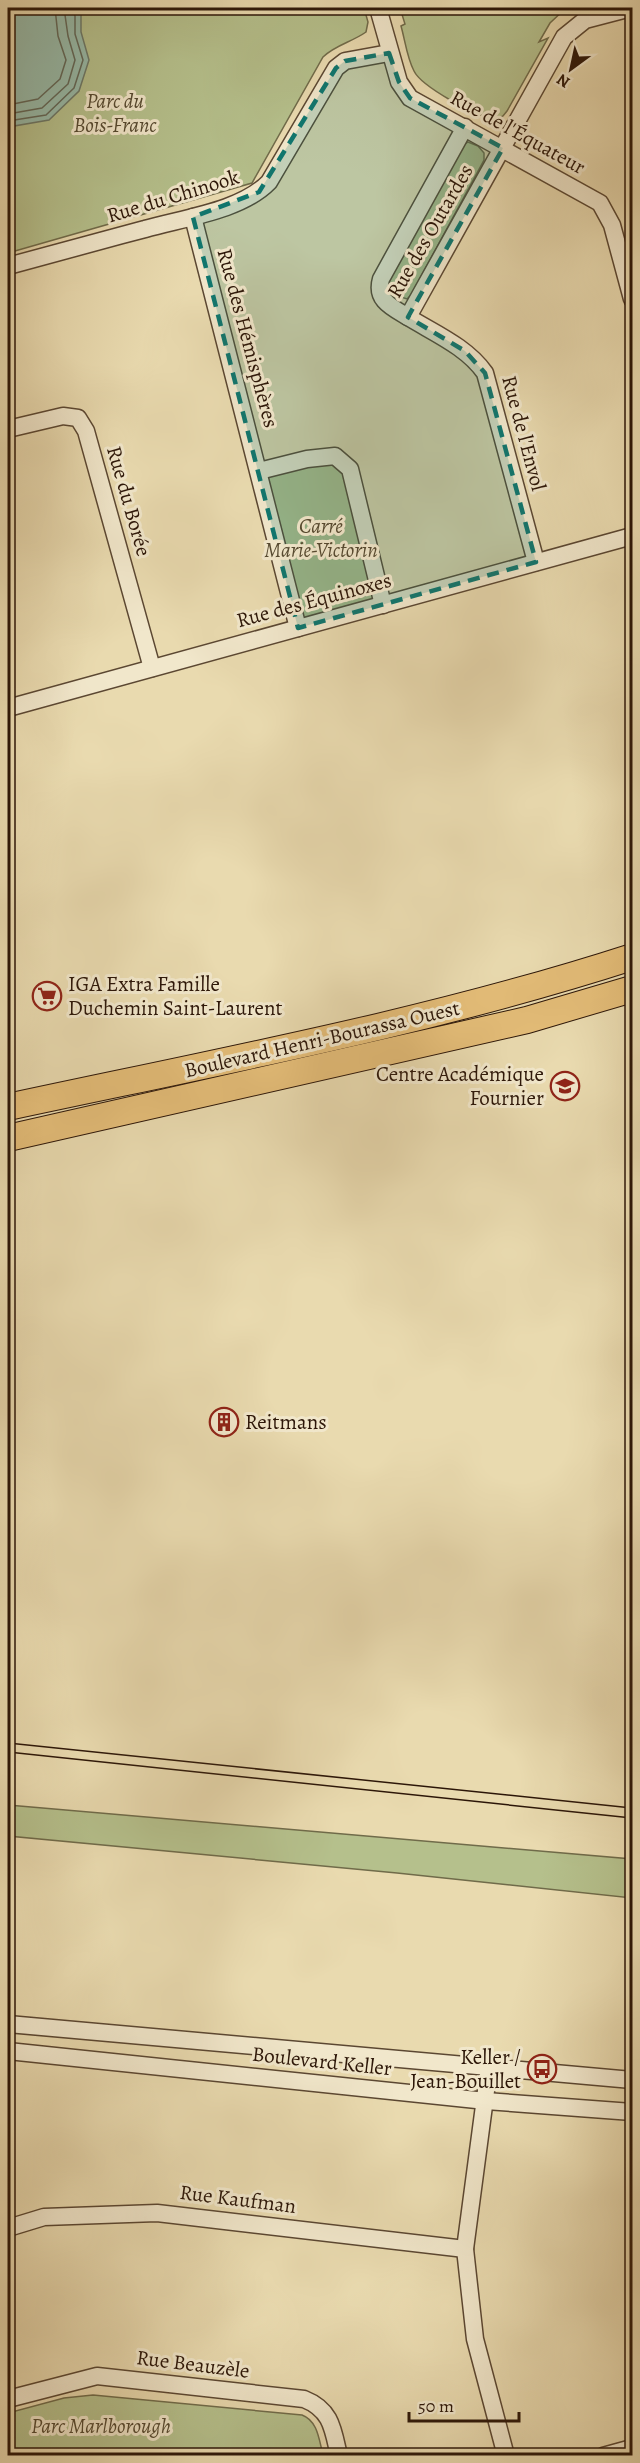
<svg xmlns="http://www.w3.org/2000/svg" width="640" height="2463" font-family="Alegreya,serif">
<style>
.green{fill:#b5c08c;stroke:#706b4a;stroke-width:1.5}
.water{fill:#97bbaa;stroke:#6c7969;stroke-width:1.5}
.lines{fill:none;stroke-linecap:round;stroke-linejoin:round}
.shore{stroke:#626859;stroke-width:1.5}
.street-casing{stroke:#5b4732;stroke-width:19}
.primary-casing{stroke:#2c1608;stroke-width:28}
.street{stroke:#f1e7cb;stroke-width:16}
.primary{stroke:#e4bd78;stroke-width:26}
.tram{stroke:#2c1608;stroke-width:1.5}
.marked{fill:#0f766e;fill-opacity:0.2;stroke:#0f766e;stroke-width:4.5;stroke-dasharray:12 8;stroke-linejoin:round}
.labels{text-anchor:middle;stroke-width:6;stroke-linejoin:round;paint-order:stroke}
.park-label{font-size:21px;font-style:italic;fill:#554930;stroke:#f1e7cb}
.street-label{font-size:21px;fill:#2c1608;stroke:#f1e7cb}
.poi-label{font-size:21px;fill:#2c1608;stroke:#f1e7cb;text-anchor:start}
</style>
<rect width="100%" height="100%" fill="#e9daaf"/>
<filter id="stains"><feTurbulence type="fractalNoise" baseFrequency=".00333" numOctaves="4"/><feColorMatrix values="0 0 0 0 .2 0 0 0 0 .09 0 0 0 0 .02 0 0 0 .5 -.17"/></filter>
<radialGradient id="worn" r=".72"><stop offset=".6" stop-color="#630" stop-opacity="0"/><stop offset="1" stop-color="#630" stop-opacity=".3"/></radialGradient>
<g class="green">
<path d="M8 8H364L368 22 366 32C352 42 335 45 323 57L252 183 8 253Z"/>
<path d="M400 8H566L550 23 539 42 548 38 507 111 503 116 495 120V118C479 119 421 86 414 71 407 58 405 40 401 26L405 24Z"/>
<polygon points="468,142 478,146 484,153 484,160 411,295 407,299 389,293 386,289 388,281 462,145"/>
<polygon points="335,456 350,469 383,605 298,628 259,471"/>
<polygon points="8,1805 632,1859 632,1898 397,1873 8,1836"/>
<path d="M93 2395 302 2415C318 2421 319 2440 323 2455L8 2456V2413L64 2398Z"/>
</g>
<polygon class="water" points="8,8 75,8 81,12 81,32 89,60 79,91 49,120 8,127"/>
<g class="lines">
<g class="shore">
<polyline points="8,105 38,99 60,79 66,60 58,36 55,8"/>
<polyline points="8,114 42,108 68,84 75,60 68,36 64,8"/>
<polyline points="8,121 46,115 74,88 83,60 75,34 75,16 72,8"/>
</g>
<g class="street-casing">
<g id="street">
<polyline points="378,8 399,82 410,98 600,203 612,225 632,299"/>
<path d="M465 127 381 279C375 300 391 307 408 317L564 37 585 20 631 8"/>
<polyline points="193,217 298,628"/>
<path d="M8 266C53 254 99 241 145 229 183 218 241 211 269 182L336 68 345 61 389 53"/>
<path d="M408 317C434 333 467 347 485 373L536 562"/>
<polyline points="8,429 63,416 78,418 86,431 152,668"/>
<polyline points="259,471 307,459 335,456 350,469 383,605"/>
<polyline points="8,708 632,536"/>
<polyline points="8,2024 632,2080"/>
<polyline points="8,2051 486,2101 632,2112"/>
<polyline points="489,2068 465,2249 475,2339 506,2456"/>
<polyline points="8,2228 44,2217 157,2213 465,2249"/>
<path d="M8 2399 97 2376 304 2399C332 2410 333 2430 339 2456"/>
<polyline points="603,2456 632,2448"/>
</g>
</g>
<g class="primary-casing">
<g id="primary">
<path d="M8 1107C217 1062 428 1023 632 957"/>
<polyline points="8,1138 527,1020 632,989"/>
</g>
</g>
<use href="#street" class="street"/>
<use href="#primary" class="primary"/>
<g class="tram">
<polyline points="8,1743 632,1808"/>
<polyline points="8,1752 632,1818"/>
</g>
</g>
<path class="marked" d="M389 53 399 82 410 98 503 148 408 317 465 351 485 373 536 562 298 628 193 217 259 192 336 68 345 61Z"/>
<defs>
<g id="supermarket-ring" transform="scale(1.5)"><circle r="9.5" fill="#f1e7cb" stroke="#8f2418" stroke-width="1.5"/><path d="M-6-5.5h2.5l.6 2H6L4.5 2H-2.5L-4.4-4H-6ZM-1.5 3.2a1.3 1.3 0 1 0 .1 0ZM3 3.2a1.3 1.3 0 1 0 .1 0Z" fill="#8f2418"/></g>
<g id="school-ring" transform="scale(1.5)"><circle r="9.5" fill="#f1e7cb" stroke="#8f2418" stroke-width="1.5"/><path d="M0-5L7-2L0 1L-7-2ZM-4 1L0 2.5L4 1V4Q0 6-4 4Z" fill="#8f2418"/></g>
<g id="building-ring" transform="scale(1.5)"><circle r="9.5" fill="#f1e7cb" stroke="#8f2418" stroke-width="1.5"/><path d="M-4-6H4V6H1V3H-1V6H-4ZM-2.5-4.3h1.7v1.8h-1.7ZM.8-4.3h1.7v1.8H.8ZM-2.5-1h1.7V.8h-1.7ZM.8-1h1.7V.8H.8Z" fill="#8f2418"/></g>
<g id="bus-ring" transform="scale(1.5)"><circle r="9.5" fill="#f1e7cb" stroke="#8f2418" stroke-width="1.5"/><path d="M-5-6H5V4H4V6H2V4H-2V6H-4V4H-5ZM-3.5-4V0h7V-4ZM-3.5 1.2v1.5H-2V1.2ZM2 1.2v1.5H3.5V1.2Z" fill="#8f2418"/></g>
</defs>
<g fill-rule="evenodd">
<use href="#supermarket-ring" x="47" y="996"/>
<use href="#school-ring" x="565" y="1086"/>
<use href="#building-ring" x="224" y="1422"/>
<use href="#bus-ring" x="542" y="2069"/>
</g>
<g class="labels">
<g class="park-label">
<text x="115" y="108">Parc du<tspan x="115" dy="24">Bois-Franc</tspan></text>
<text x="321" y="533">Carré<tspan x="321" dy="24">Marie-Victorin</tspan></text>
<text x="101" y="2433">Parc Marlborough</text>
</g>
<g class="street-label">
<text transform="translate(518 132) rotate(29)" y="7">Rue de l'Équateur</text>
<text transform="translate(173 196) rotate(-17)" y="7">Rue du Chinook</text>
<text transform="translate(430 231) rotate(-60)" y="7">Rue des Outardes</text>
<text transform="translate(248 338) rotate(75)" y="7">Rue des Hémisphères</text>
<text transform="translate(524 433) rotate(75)" y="7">Rue de l'Envol</text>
<text transform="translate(129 501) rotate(74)" y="7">Rue du Borée</text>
<text transform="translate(314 600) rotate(-15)" y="7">Rue des Équinoxes</text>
<text transform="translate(322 1039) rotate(-13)" y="7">Boulevard Henri-Bourassa Ouest</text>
<text transform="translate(322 2061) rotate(6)" y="7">Boulevard Keller</text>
<text transform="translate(238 2199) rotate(7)" y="7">Rue Kaufman</text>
<text transform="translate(193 2364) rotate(7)" y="7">Rue Beauzèle</text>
</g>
<g class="poi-label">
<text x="68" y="991">IGA Extra Famille<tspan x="68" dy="24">Duchemin Saint-Laurent</tspan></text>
<text x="544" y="1081" text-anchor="end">Centre Académique<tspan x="544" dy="24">Fournier</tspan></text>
<text x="245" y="1429">Reitmans</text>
<text x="521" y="2064" text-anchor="end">Keller /<tspan x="521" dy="24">Jean-Bouillet</tspan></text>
</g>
</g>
<rect width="640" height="2463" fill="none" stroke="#e9daaf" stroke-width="30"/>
<rect x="9" y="9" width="622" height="2445" fill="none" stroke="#2c1608" stroke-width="3"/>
<rect x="15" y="15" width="610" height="2433" fill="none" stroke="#2c1608" stroke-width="1.5"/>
<g transform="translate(571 69) rotate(213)" stroke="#f1e7cb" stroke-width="4.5" paint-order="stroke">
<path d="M0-4.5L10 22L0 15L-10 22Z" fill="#2c1608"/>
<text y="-9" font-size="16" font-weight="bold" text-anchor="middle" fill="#2c1608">N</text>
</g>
<path d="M409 2412v9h110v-9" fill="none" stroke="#2c1608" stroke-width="3"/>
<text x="418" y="2412" font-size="18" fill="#2c1608" stroke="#f1e7cb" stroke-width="4.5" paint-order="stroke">50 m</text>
<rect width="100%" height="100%" filter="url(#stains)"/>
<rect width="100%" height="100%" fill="url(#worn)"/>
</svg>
